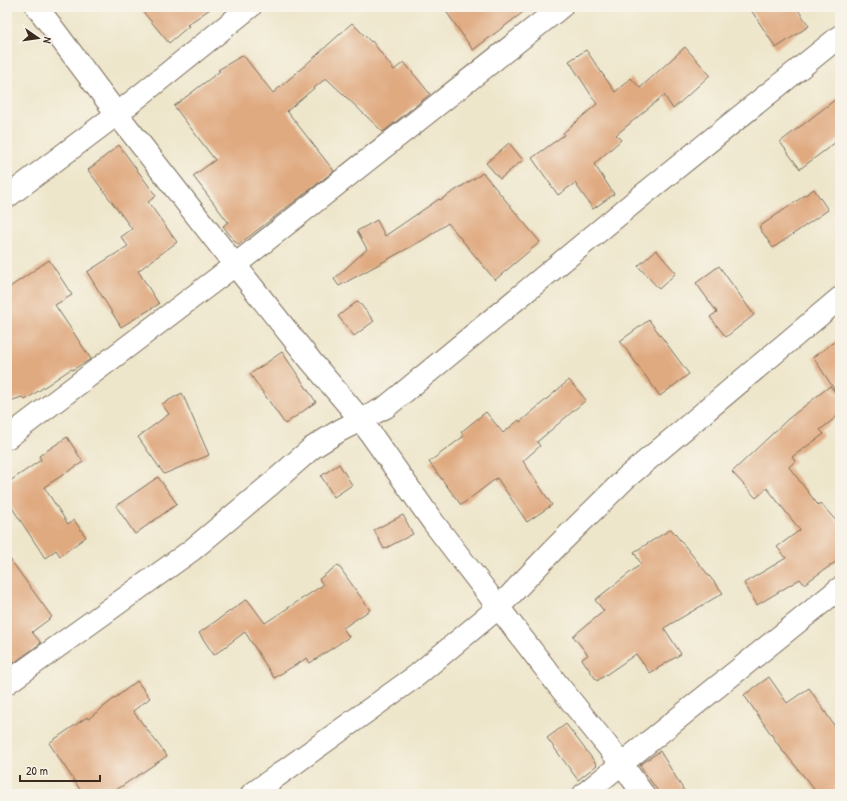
<svg xmlns="http://www.w3.org/2000/svg" width="847" height="801" font-family="'Patrick Hand',sans-serif">
<style>
.building{fill:#e0aa81}
.lines{fill:none;stroke-linecap:round;stroke-linejoin:round}
.minor-casing{stroke:#7a6c5b;stroke-width:24}
.minor{stroke:#fff;stroke-width:22}
</style>
<rect width="100%" height="100%" fill="#f7f3e8"/>
<filter id="ink" filterUnits="userSpaceOnUse"><feTurbulence type="fractalNoise" baseFrequency=".025" numOctaves="2"/><feDisplacementMap in="SourceGraphic" scale="8" xChannelSelector="R" yChannelSelector="G"/><feConvolveMatrix kernelMatrix="1 2 1 2 8 2 1 2 1" color-interpolation-filters="sRGB"/></filter>
<filter id="wash" filterUnits="userSpaceOnUse"><feTurbulence type="fractalNoise" baseFrequency=".012" numOctaves="4" result="noise"/><feDisplacementMap in="SourceGraphic" scale="16" xChannelSelector="R" yChannelSelector="G"/><feGaussianBlur stdDeviation="0.9" result="paint"/><feColorMatrix in="noise" values="0 0 0 0 0 0 0 0 0 0 0 0 0 0 0 0 0 1.4 0 .05"/><feComposite in="paint" operator="in"/></filter>
<g filter="url(#wash)">
<rect width="100%" height="100%" fill="#eee6cb"/>
<g id="blocks">
<g class="building">
<polygon points="139,7 213,7 187,25 189,26 169,43"/>
<polygon points="443,7 530,7 473,50"/>
<polygon points="749,7 796,7 809,26 776,48"/>
<polygon points="352,23 371,42 372,41 394,70 404,62 430,94 383,132 326,78 287,111 334,171 238,245 223,226 228,222 193,176 215,160 174,106 220,71 218,70 243,55 273,93 318,54"/>
<polygon points="685,47 710,75 673,109 664,95 616,135 621,140 594,164 614,194 593,209 575,183 558,195 532,158 564,135 563,133 597,104 569,61 586,50 615,92 631,78 640,88"/>
<polygon points="840,96 840,139 800,169 780,142"/>
<polygon points="509,143 523,160 500,179 486,163"/>
<polygon points="119,145 156,196 148,202 177,242 138,271 159,304 121,327 87,272 128,246 121,237 132,229 88,170"/>
<polygon points="483,173 540,242 495,280 448,223 423,240 339,286 334,279 367,249 357,231 377,220 385,236 439,199 440,200"/>
<polygon points="814,189 828,210 773,248 759,227"/>
<polygon points="656,250 676,273 659,289 638,266"/>
<polygon points="49,260 72,295 55,305 91,359 72,370 71,369 25,400 22,397 7,402 7,289"/>
<polygon points="719,266 754,315 726,337 710,317 717,312 696,283"/>
<polygon points="358,301 374,321 354,336 338,316"/>
<polygon points="649,320 689,374 660,396 620,341"/>
<polygon points="840,338 840,398 813,357"/>
<polygon points="282,352 316,402 285,424 250,374"/>
<polygon points="569,380 586,400 537,442 540,446 523,461 552,505 527,522 497,478 461,505 429,462 464,436 461,432 486,412 503,433 519,420 520,422"/>
<polygon points="830,386 840,399 840,414 820,430 824,434 792,457 795,461 789,467 818,505 820,503 840,525 840,559 804,584 800,579 757,605 744,583 786,558 777,547 800,530 767,488 756,498 732,472 788,419"/>
<polygon points="182,393 209,455 164,474 138,437 169,414 162,404"/>
<polygon points="67,437 83,462 44,487 68,524 74,520 86,537 60,556 56,550 45,558 7,500 7,483 41,460 39,456"/>
<polygon points="339,464 352,485 334,497 321,476"/>
<polygon points="158,477 177,504 135,534 116,506"/>
<polygon points="403,515 413,534 384,549 374,530"/>
<polygon points="671,529 723,593 664,628 681,654 650,673 636,654 597,681 582,659 588,655 573,636 604,611 595,600 641,564 634,552"/>
<polygon points="7,555 52,617 32,632 41,643 7,668"/>
<polygon points="338,565 370,610 343,628 349,637 310,663 307,658 274,678 245,632 214,655 199,633 247,599 265,623 323,585 319,579"/>
<polygon points="769,677 787,703 809,688 840,734 840,794 818,794 785,753 784,753 744,695"/>
<polygon points="137,681 150,698 133,711 167,756 110,794 83,794 49,743 87,717 88,719"/>
<polygon points="566,724 597,765 578,780 547,738"/>
<polygon points="660,751 686,794 660,794 648,777 640,765"/>
</g>
</g>
</g>
<g filter="url(#ink)">
<use href="#blocks" fill-opacity="0" stroke="#7a6c5b" stroke-width="1"/>
<g class="lines">
<g class="minor-casing">
<g id="minor">
<polyline points="37,7 117,114 235,265 311,361 361,420 433,522 558,685 622,764 643,794"/>
<polyline points="7,197 117,114 250,7"/>
<polyline points="7,438 235,265 561,7"/>
<polyline points="7,683 192,550 271,484 312,448 339,431 386,407 639,198 840,36"/>
<polyline points="252,794 416,676 499,607 555,548 626,478 840,298"/>
<polyline points="584,794 840,588"/>
</g>
</g>
<use href="#minor" class="minor"/>
</g>
</g>
<rect width="847" height="801" fill="none" stroke="#f7f3e8" stroke-width="24"/>
<g transform="translate(38 38) rotate(103)" stroke="#f7f3e8" stroke-width="3" paint-order="stroke">
<path d="M0-3L7 15L0 10L-7 15Z" fill="#3b2a1e"/>
<text y="-6" font-size="11" font-weight="bold" text-anchor="middle" fill="#3b2a1e">N</text>
</g>
<path d="M20 775v6h80v-6" fill="none" stroke="#3b2a1e" stroke-width="2"/>
<text x="26" y="775" font-size="12" fill="#3b2a1e" stroke="#f7f3e8" stroke-width="3" paint-order="stroke">20 m</text>
</svg>
